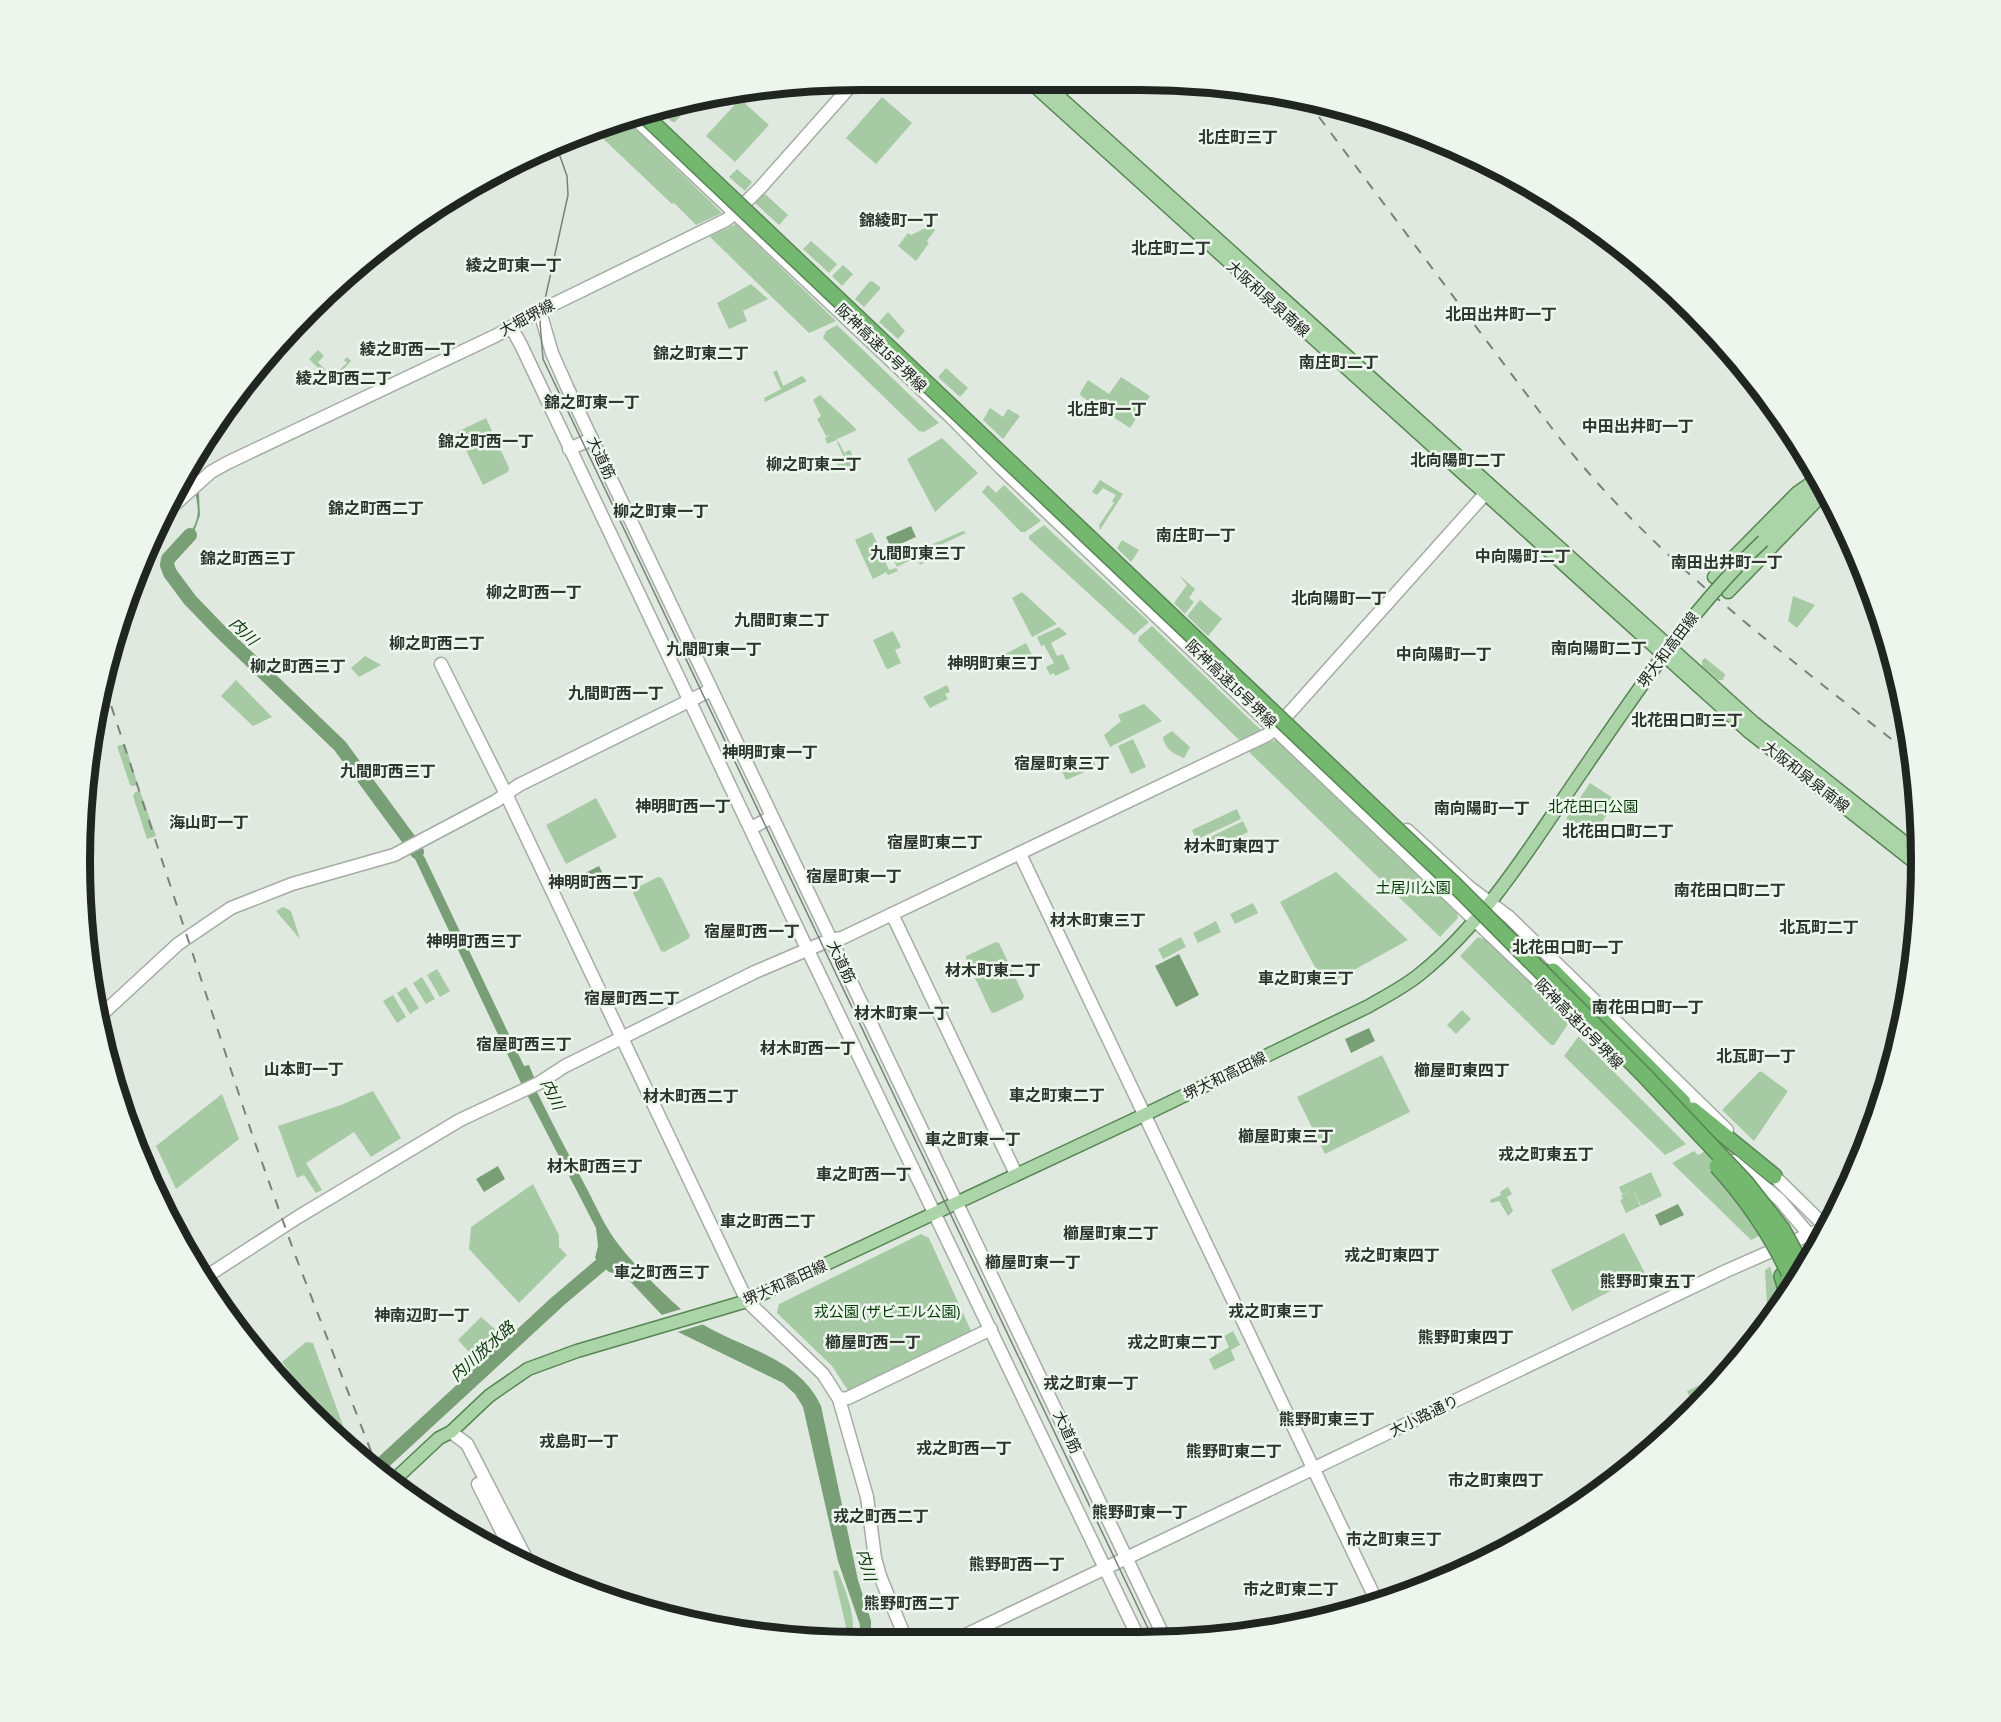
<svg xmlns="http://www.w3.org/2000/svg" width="2001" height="1722" font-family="'Archivo Narrow','Noto Sans JP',sans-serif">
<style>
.green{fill:#a6caa3}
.water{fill:#799f76}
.pier{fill:#e0e9df}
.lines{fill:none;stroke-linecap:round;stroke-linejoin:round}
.river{stroke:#799f76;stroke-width:14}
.secondary-casing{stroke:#a4aca3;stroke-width:15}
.primary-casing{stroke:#578554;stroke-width:15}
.highway-casing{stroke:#578554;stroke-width:18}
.secondary{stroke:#fff;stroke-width:12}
.primary{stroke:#acd4a9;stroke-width:12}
.highway{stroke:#74b870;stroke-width:15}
.tram{stroke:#7a807a;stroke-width:1.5}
.rail{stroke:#7a807a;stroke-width:2;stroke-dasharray:10 10;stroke-linecap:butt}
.primary-bridge-casing{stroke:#578554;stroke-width:15;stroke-linecap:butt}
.highway-bridge-casing{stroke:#578554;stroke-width:18;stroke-linecap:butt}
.primary-bridge{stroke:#acd4a9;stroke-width:12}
.highway-bridge{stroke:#74b870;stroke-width:15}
.labels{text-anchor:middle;stroke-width:5;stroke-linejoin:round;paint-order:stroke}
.street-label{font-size:15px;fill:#212521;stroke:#edf6ec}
.park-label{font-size:15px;fill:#003b02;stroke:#edf6ec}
.neighbourhood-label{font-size:16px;font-weight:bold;fill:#2e352e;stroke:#edf6ec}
.water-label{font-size:16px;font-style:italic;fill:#0b340b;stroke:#edf6ec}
.rim{fill:none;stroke:#212521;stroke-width:8}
</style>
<rect width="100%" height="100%" fill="#e0e9df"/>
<g class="green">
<polygon points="882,97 912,123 876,164 846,138"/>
<polygon points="740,99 769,125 735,162 706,136"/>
<polygon points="681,103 687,108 675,122 672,122 656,107"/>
<polygon points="625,119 722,213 696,225 674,203 672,204 594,130"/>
<polygon points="737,169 752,182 745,191 729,177"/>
<polygon points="764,193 788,215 779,225 755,203"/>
<polygon points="736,224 836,321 809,333 711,238 710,236"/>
<polygon points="930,226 935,230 927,241 929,243 916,261 898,246 908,233 911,235"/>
<polygon points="811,241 837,264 829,273 803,249"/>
<polygon points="843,265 853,274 842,286 832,276"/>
<polygon points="872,281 881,288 864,307 855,299 869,282"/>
<polygon points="751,284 768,299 743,311 747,321 729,329 717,303"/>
<polygon points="888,312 905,331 898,339 879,322"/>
<polygon points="837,325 939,423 924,432 919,431 823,338 826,331"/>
<polygon points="318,350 324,356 318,362 329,374 335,374 347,363 344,360 347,357 351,361 333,381 330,380 309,359"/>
<polygon points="946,368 968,388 960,397 938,377"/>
<polygon points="777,370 783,386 802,376 807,381 765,402 764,398 781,389 773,372"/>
<polygon points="1121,377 1150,396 1130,428 1081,396 1080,393 1088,380 1109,394"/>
<polygon points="820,395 852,425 857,430 837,439 834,433 837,440 827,444 825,438 831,435 826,436 817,419 821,416 813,400"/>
<polygon points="990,408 1003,417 1008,409 1020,416 1003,439 983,420"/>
<polygon points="486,418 509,468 508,472 483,485 457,432"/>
<polygon points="942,438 978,473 935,512 907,459"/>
<polygon points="838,441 846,456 845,452 850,450 856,463 840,471 836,462 844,458 837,442"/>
<polygon points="1100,480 1123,494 1100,530 1099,525 1114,503 1112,501 1116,495 1103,488 1097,495 1092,492"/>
<polygon points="988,485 996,493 1004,485 1041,521 1025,532 1021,532 982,492"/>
<polygon points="1044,525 1149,622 1134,635 1029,539 1029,536"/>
<polygon points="963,531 966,533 925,552 924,555 926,561 920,565 916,557 897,567 894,561"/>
<polygon points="872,532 889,570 896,568 898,571 888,575 886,572 873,579 855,540"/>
<polygon points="1122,540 1139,550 1131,562 1117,548"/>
<polygon points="1179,575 1195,589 1189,598 1194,602 1185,614 1174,603 1187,585"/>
<polygon points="1022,592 1057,624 1032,637 1012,598"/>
<polygon points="1793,596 1815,605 1797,628 1788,621"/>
<polygon points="1200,600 1222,619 1208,636 1187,616"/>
<polygon points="1152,626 1262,731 1240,741 1138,641 1139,637"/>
<polygon points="1059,627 1067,634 1051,643 1057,656 1063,654 1070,669 1055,676 1054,673 1050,675 1046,667 1054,663 1044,645 1041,646 1037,637"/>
<polygon points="893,631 901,647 895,650 901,663 888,669 886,668 873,640"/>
<polygon points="1026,643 1033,657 1022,663 1019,658 999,666 997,661 977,671 975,666 994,656 996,659"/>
<polygon points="365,656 381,665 359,677 351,668"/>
<polygon points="1705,658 1725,674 1723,680 1718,680 1702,666 1702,660"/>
<polygon points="236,680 272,717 253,726 221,696"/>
<polygon points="947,685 950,692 945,694 948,699 930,708 923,697"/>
<polygon points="1144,704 1162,721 1110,747 1104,735 1121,721 1118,715"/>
<path d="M1172 731 1190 747 1184 758C1173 754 1164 748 1163 737Z"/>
<polygon points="1133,739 1146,767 1131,774 1118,746"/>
<polygon points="1277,739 1454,904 1451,908 1457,913 1458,918 1440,937 1248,751"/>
<polygon points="125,744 138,785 133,786 130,785 117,746"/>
<polygon points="1092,758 1096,767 1066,780 1062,771"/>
<polygon points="1590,783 1616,800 1594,835 1566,819"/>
<polygon points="140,791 156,836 147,839 133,796 135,792"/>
<polygon points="596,798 617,837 566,864 546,825"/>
<polygon points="1237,809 1241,819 1200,838 1199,835 1195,837 1192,830"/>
<polygon points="1243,821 1248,832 1202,855 1196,844"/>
<polygon points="1336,872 1408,940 1325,986 1280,902"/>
<polygon points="658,877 662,878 690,936 688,939 664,952 661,951 633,893 634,889"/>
<polygon points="1253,903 1258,913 1235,924 1230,914"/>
<polygon points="283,907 291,911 300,939 276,911"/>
<polygon points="1216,921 1221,932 1198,943 1193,933"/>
<polygon points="1181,937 1186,947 1163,959 1158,949"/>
<polygon points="1478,937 1489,941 1566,1012 1564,1015 1570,1021 1554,1045 1551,1045 1460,956"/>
<polygon points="996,942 999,943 1024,996 1023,999 994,1013 991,1012 966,959 966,956"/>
<polygon points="437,969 450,991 440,997 427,975"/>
<polygon points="422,977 435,999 426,1004 413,983"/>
<polygon points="406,987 419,1008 410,1014 397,993"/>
<polygon points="393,995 406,1017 397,1023 383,1001"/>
<polygon points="1462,1010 1471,1019 1456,1034 1447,1025"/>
<polygon points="1578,1037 1579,1037 1686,1144 1665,1155 1564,1056"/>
<polygon points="1382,1055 1410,1112 1325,1154 1297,1097"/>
<polygon points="1759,1072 1762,1072 1788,1091 1754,1141 1722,1110"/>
<polygon points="373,1091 401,1138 371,1157 354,1132 306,1163 322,1190 316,1193 304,1175 297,1178 278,1126 341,1105"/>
<polygon points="222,1094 239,1139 176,1189 156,1146"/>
<polygon points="1709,1149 1722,1162 1713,1172 1724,1186 1729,1184 1763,1234 1751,1240 1672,1163 1694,1151 1698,1155"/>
<polygon points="1651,1172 1662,1196 1641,1206 1633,1189 1640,1206 1626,1213 1620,1200 1623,1199 1621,1195 1631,1190 1622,1194 1619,1187"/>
<polygon points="533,1184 559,1235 559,1247 567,1255 519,1303 469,1249 471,1227"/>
<polygon points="1508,1187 1512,1194 1507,1197 1513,1211 1508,1216 1499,1201 1491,1203 1490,1200 1501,1195 1500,1192"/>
<polygon points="1624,1233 1645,1273 1572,1311 1551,1270"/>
<polygon points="921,1234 929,1238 972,1333 849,1392 832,1366 777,1313 779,1304"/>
<polygon points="1770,1267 1782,1302 1768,1324 1765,1270"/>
<polygon points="481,1317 495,1329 495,1332 473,1352 469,1352 458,1340"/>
<polygon points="1233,1331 1240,1345 1231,1350 1235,1360 1214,1370 1209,1359 1229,1347 1224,1336"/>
<polygon points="306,1342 313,1343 349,1442 346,1444 282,1362"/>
<polygon points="1704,1383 1708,1392 1693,1404 1687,1391"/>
<path d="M837 1570C843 1583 858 1621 851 1633L847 1631 833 1571Z"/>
</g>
<g class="water">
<path d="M197 453 200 515 194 532 179 549 177 547C184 540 191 533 195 524 205 501 183 479 197 453Z"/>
<polygon points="911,526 916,537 891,548 886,537"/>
<path d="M409 835 425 858 524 1066 529 1065 534 1077 537 1092C553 1125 570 1157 587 1189 595 1204 602 1220 611 1234 625 1256 661 1292 682 1310 725 1347 795 1350 821 1406L858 1580 871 1621V1632L867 1642H853L859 1632 860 1625 838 1561 803 1407 795 1394 783 1383 678 1332 625 1276 609 1272 595 1258 598 1246 596 1228 520 1081 407 842 406 837Z"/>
<polygon points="599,866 604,876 580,888 575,878"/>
<polygon points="1179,954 1199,995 1176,1007 1155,966"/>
<polygon points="1369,1028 1375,1041 1351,1053 1345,1039"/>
<polygon points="498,1166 505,1179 484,1192 476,1179"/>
<polygon points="1678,1204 1684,1215 1660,1226 1655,1215"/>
</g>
<polygon class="pier" points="685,1308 704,1324 674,1333 658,1316"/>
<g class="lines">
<g class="river">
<polyline points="190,535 168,559 167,565 170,573 190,600 219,630 340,746 407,837 417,852"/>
<polyline points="376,1469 557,1302 610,1257"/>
</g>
<g class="secondary-casing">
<g id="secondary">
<polyline points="632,116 952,418 1001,468 1568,1009"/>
<polyline points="540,312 552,353 567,387 1166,1641"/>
<polyline points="511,327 521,345 802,938 1140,1641"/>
<polyline points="569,449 592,439"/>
<polyline points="165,513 211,472 227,463 495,336 552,305 726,220 735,213 761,187 856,80"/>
<polyline points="441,664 506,794 747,1301 823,1374 839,1399 867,1497 875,1558 880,1576 907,1642"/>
<polyline points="751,828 772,817"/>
<polyline points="1407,830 1469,887 1509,917 1727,1130"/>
<polyline points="1020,854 1378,1604"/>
<polyline points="892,914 1016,1174"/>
<polyline points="99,1017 178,944 231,908 292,884 394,855 496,801 519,785 711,690"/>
<polyline points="1733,1161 1780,1200 1817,1244"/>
<polyline points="1769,1171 1827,1228"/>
<polyline points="204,1278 298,1217 460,1120 539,1083 565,1066 755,972 830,940 842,938 1267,735 1275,729 1485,494"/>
<polyline points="839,1399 848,1398 991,1329"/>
<polyline points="451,1432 467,1444 530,1566"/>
<polyline points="478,1484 515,1558"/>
<polyline points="951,1642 1726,1271 1817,1231 1832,1221"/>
</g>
</g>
<g class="primary-casing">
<g id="primary">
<polyline points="1030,82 1748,731 1918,865"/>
<polyline points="1044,83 1754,723 1918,853"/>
<polyline points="1763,541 1823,483"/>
<polyline points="1714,577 1797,493 1820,477"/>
<polyline points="1728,592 1826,491"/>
<path d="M392 1482 439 1438 451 1432 489 1396 528 1369 577 1351 747 1301 1144 1115 1369 1006C1386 996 1404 987 1420 974 1488 919 1534 841 1583 770"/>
</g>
</g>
<g class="highway-casing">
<g id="highway">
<polyline points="1553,971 1683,1102"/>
<polyline points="1693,1110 1774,1176"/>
<polyline points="1782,1276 1787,1293"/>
</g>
</g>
<use href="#secondary" class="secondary"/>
<use href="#primary" class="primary"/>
<use href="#highway" class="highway"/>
<polyline class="tram" points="556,145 567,176 568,195 540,322 543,359 1154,1641"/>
<g class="rail">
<path d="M1307 101 1551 427C1650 557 1789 657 1915 758"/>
<polyline points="105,687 254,1140 294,1252 379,1472"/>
</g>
<g class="primary-bridge-casing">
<path id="primary-bridge" d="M1583 770C1638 690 1691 609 1763 541"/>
</g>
<g class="highway-bridge-casing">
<g id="highway-bridge">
<polyline points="642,113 1456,886 1645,1076 1746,1183 1782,1229 1803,1268"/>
<path d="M1717 1166C1746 1198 1771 1234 1789 1273"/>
</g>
</g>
<use href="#primary-bridge" class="primary-bridge"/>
<use href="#highway-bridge" class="highway-bridge"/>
</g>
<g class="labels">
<g class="street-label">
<text transform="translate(1268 299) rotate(42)" y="5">大阪和泉泉南線</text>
<text transform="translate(527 318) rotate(-28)" y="5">大堀堺線</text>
<text transform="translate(881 348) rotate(44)" y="5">阪神高速15号堺線</text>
<text transform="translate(601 458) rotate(65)" y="5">大道筋</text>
<text transform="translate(1668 650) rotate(-53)" y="5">堺大和高田線</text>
<text transform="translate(1231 684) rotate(44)" y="5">阪神高速15号堺線</text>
<text transform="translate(1806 777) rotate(38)" y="5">大阪和泉泉南線</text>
<text transform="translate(841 962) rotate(64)" y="5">大道筋</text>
<text transform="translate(1579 1024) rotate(46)" y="5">阪神高速15号堺線</text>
<text transform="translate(1225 1076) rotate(-26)" y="5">堺大和高田線</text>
<text transform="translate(785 1283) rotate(-24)" y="5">堺大和高田線</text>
<text transform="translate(1424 1416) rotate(-26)" y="5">大小路通り</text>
<text transform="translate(1067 1432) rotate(65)" y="5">大道筋</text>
</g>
<g class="park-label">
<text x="1593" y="812">北花田口公園</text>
<text x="1413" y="893">土居川公園</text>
<text x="887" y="1317">戎公園 (ザビエル公園)</text>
</g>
<g class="neighbourhood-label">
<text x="1238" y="143">北庄町三丁</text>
<text x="899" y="226">錦綾町一丁</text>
<text x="1171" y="254">北庄町二丁</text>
<text x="514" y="271">綾之町東一丁</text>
<text x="1501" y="320">北田出井町一丁</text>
<text x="408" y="355">綾之町西一丁</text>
<text x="701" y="359">錦之町東二丁</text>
<text x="1339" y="368">南庄町二丁</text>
<text x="344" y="384">綾之町西二丁</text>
<text x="592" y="408">錦之町東一丁</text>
<text x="1107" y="415">北庄町一丁</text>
<text x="1638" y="432">中田出井町一丁</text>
<text x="486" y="447">錦之町西一丁</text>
<text x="1458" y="466">北向陽町二丁</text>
<text x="814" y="470">柳之町東二丁</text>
<text x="376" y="514">錦之町西二丁</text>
<text x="661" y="517">柳之町東一丁</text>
<text x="1196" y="541">南庄町一丁</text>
<text x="918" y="559">九間町東三丁</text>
<text x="1523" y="562">中向陽町二丁</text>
<text x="248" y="564">錦之町西三丁</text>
<text x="1727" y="568">南田出井町一丁</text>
<text x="534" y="598">柳之町西一丁</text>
<text x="1339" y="604">北向陽町一丁</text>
<text x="782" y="626">九間町東二丁</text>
<text x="437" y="649">柳之町西二丁</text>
<text x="1599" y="654">南向陽町二丁</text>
<text x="714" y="655">九間町東一丁</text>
<text x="1444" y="660">中向陽町一丁</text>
<text x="995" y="669">神明町東三丁</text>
<text x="298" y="672">柳之町西三丁</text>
<text x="616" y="699">九間町西一丁</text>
<text x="1687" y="726">北花田口町三丁</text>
<text x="770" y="758">神明町東一丁</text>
<text x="1062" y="769">宿屋町東三丁</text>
<text x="388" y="777">九間町西三丁</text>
<text x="683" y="812">神明町西一丁</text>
<text x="1482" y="814">南向陽町一丁</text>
<text x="209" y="828">海山町一丁</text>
<text x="1618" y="837">北花田口町二丁</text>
<text x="935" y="848">宿屋町東二丁</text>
<text x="1232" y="852">材木町東四丁</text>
<text x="854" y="882">宿屋町東一丁</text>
<text x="596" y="888">神明町西二丁</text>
<text x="1730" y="896">南花田口町二丁</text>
<text x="1098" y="926">材木町東三丁</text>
<text x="1819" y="933">北瓦町二丁</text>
<text x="752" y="937">宿屋町西一丁</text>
<text x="474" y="947">神明町西三丁</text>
<text x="1568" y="953">北花田口町一丁</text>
<text x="993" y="976">材木町東二丁</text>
<text x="1306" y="984">車之町東三丁</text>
<text x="632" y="1004">宿屋町西二丁</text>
<text x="1648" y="1013">南花田口町一丁</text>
<text x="902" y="1019">材木町東一丁</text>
<text x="524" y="1050">宿屋町西三丁</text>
<text x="808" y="1054">材木町西一丁</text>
<text x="1756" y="1062">北瓦町一丁</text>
<text x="304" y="1075">山本町一丁</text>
<text x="1462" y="1076">櫛屋町東四丁</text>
<text x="1057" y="1101">車之町東二丁</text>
<text x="691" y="1102">材木町西二丁</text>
<text x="1286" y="1142">櫛屋町東三丁</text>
<text x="973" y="1145">車之町東一丁</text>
<text x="1546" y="1160">戎之町東五丁</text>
<text x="595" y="1172">材木町西三丁</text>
<text x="864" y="1180">車之町西一丁</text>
<text x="768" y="1227">車之町西二丁</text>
<text x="1111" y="1239">櫛屋町東二丁</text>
<text x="1392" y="1261">戎之町東四丁</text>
<text x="1033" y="1268">櫛屋町東一丁</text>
<text x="662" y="1278">車之町西三丁</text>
<text x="1648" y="1287">熊野町東五丁</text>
<text x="1276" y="1317">戎之町東三丁</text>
<text x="422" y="1321">神南辺町一丁</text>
<text x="1466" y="1343">熊野町東四丁</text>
<text x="873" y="1348">櫛屋町西一丁</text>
<text x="1175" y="1348">戎之町東二丁</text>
<text x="1091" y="1389">戎之町東一丁</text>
<text x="1327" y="1425">熊野町東三丁</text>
<text x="579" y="1447">戎島町一丁</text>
<text x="964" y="1454">戎之町西一丁</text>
<text x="1234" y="1457">熊野町東二丁</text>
<text x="1496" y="1486">市之町東四丁</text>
<text x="1140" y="1518">熊野町東一丁</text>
<text x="881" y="1522">戎之町西二丁</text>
<text x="1394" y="1545">市之町東三丁</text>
<text x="1017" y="1570">熊野町西一丁</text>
<text x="1291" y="1595">市之町東二丁</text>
<text x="912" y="1609">熊野町西二丁</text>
</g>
<g class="water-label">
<text transform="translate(244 631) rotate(44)" y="6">内川</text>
<text transform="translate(553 1094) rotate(64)" y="6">内川</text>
<text transform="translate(482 1351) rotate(-42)" y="6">内川放水路</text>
<text transform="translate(867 1565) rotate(75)" y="6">内川</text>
</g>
</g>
<path d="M0 0H2001V1722H0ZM861 90H1140A771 771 0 0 1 1911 861V861A771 771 0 0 1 1140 1632H861A771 771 0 0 1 90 861V861A771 771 0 0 1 861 90Z" fill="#edf6ec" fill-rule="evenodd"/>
<path class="rim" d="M861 90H1140A771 771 0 0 1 1911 861V861A771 771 0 0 1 1140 1632H861A771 771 0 0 1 90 861V861A771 771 0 0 1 861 90Z"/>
</svg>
